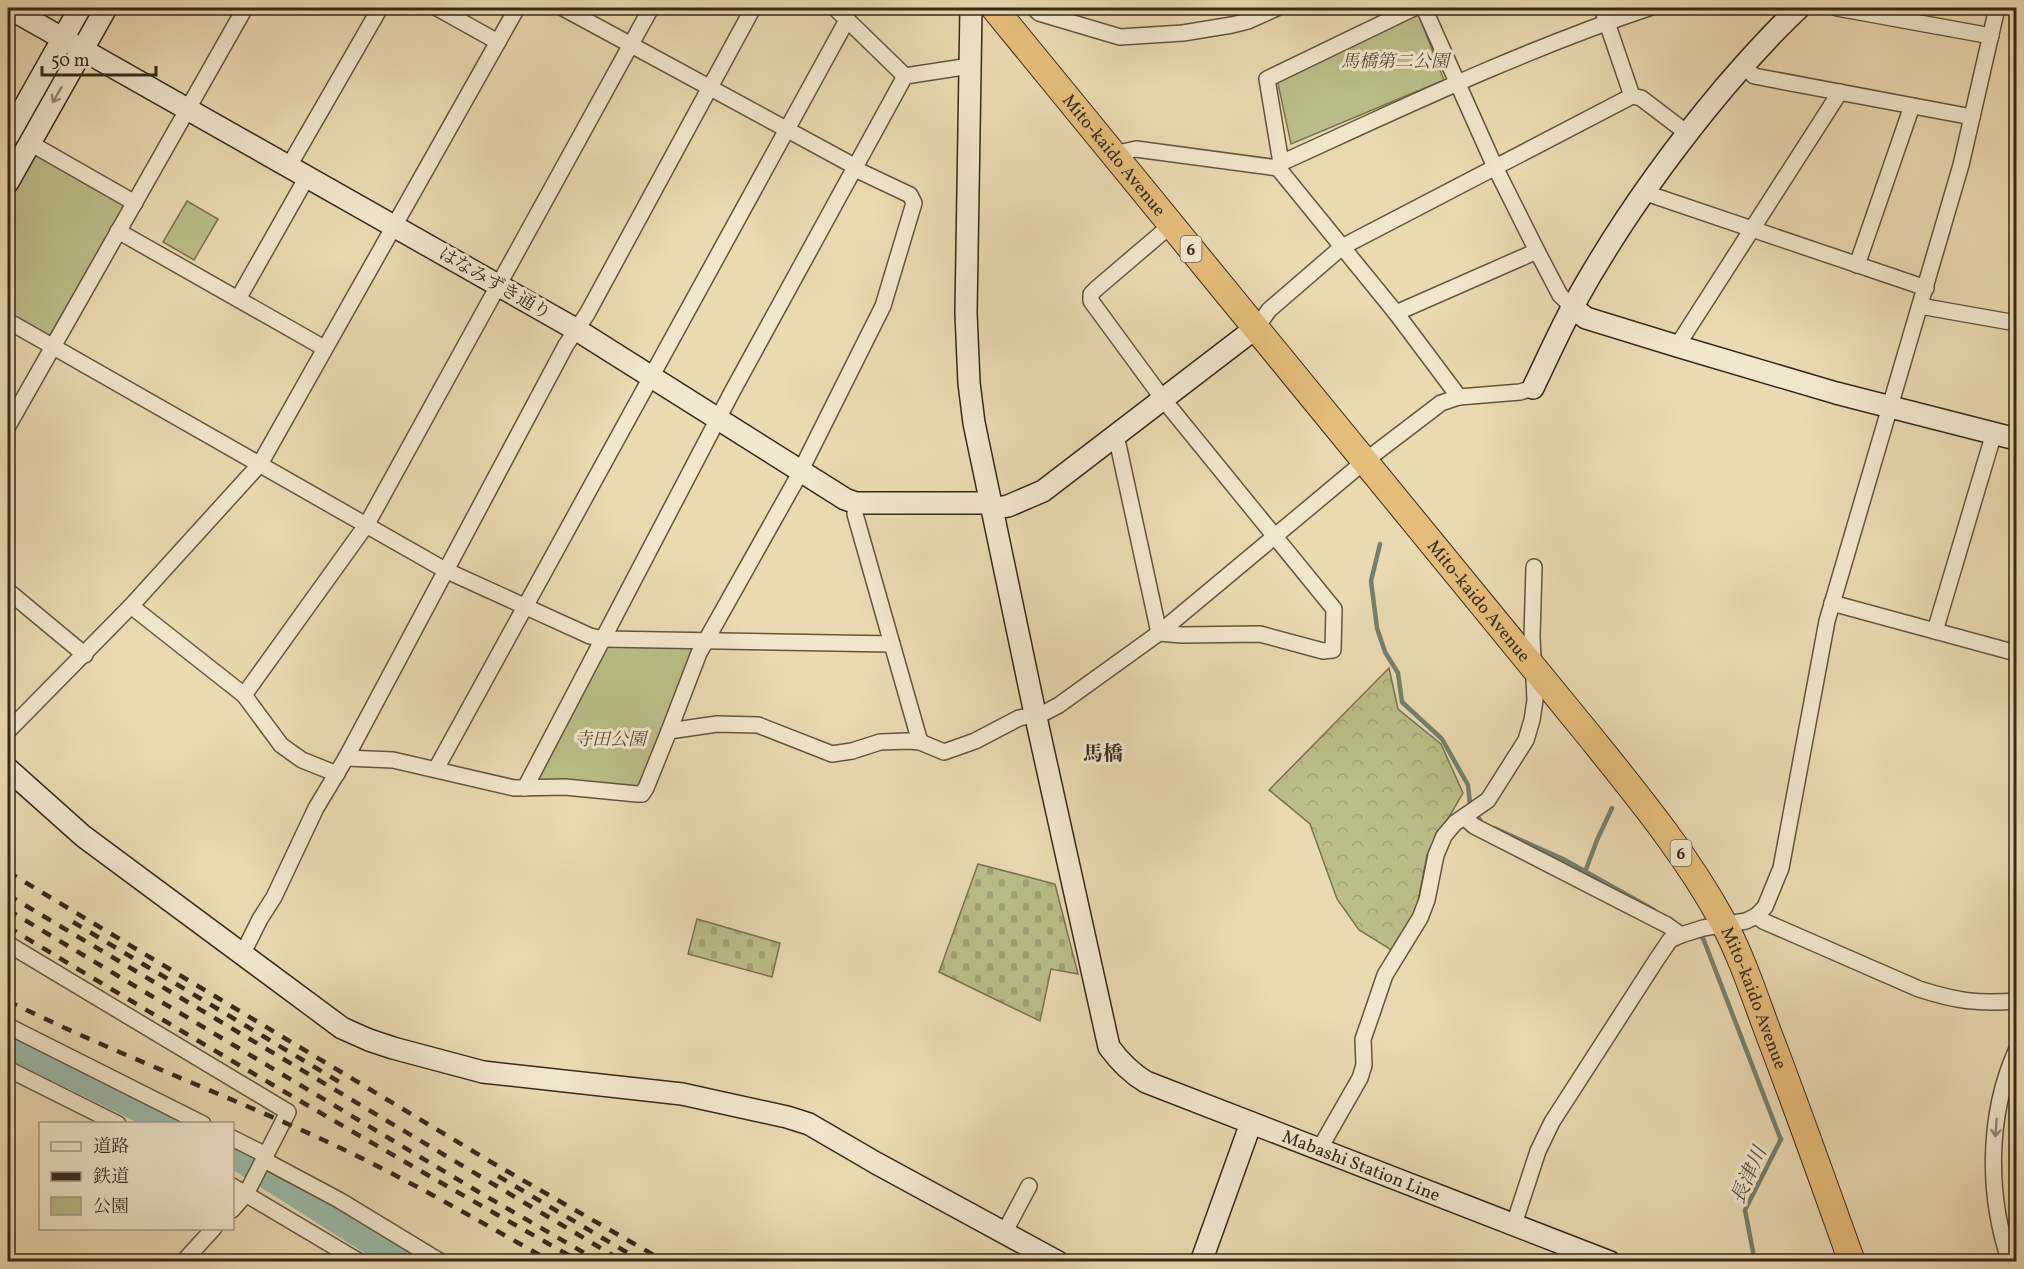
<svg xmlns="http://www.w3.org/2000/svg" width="2024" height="1269" font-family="Vollkorn,'Noto Serif JP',serif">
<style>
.green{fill:#bbbe88;stroke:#787451;stroke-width:1.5}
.forest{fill:url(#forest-crowns);stroke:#787451;stroke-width:1.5}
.cemetery{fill:url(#cemetery-stones);stroke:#787451;stroke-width:1.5}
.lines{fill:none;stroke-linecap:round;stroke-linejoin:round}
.stream{stroke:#718170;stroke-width:4.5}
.river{stroke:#98bba9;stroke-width:27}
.street-casing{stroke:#635540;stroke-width:18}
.secondary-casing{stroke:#36291a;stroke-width:24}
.highway-casing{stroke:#36291a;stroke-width:28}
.street{stroke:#f1e7cc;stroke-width:15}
.secondary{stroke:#f1e7cc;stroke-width:21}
.highway{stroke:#e5bd78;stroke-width:26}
.rail{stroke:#36291a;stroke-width:4.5;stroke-dasharray:10 10;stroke-linecap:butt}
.oneway{stroke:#948873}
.labels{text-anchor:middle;stroke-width:6;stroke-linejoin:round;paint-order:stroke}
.shield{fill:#f1e7cc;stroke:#6e624f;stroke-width:1.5}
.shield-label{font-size:16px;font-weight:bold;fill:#36291a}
.park-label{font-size:18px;font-style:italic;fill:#574e36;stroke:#f1e7cc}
.street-label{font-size:18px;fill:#36291a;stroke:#f1e7cc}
.neighbourhood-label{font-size:20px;font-weight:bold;fill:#36291a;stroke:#f1e7cc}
.water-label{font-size:20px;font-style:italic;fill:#4e4e3e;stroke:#f1e7cc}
</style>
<defs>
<pattern id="forest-crowns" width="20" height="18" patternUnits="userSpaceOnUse" patternTransform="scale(1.5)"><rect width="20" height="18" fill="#bbbe88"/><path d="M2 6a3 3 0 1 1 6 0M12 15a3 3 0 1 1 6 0" fill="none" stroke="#a1a375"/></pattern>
<pattern id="cemetery-stones" width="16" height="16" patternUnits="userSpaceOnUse" patternTransform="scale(1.5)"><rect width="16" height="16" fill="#bbbe88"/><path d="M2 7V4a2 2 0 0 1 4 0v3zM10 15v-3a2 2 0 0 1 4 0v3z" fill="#a1a375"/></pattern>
</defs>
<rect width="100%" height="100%" fill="#eadab1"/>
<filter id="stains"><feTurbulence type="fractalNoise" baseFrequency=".00333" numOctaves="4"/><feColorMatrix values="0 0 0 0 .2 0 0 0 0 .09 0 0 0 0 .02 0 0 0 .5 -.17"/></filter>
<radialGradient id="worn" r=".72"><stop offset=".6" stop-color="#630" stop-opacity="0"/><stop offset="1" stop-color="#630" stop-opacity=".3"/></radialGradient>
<g class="green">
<polygon points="1417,11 1444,80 1291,144 1277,79"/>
<polygon points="34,153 126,205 49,337 8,313 8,197"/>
<polygon points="187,201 218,219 194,260 163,242"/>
<polygon points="689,646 694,655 642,784 637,789 541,783 538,778 605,648 611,647"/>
</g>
<polygon class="forest" points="1389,668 1398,709 1441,744 1463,793 1427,855 1417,907 1393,951 1359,930 1337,899 1310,824 1269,790"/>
<g class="cemetery">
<polygon points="978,864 1055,884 1078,974 1051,969 1040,1021 939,972"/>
<polygon points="697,919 780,943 772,977 688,954"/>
</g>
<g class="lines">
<g class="stream">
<polyline points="1380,544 1371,581 1377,628 1385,652 1398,673 1402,702 1442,739 1468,785 1470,804 1481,822"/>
<polyline points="1494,828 1563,859 1654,910"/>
<polyline points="1585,872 1597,840 1612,808"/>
<polyline points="1696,934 1703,938 1781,1140"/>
<polyline points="1755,1262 1745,1210 1781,1139"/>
</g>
<g class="river">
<polyline points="8,1044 171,1124"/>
<polyline points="232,1153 404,1262"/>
</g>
<g class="street-casing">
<g id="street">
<polyline points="437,8 498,42"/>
<polyline points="563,8 856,167"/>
<polyline points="835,8 905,76"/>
<polyline points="1034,8 1039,13 1120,37 1183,33 1232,25 1248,21 1277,8"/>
<polyline points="1602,8 1632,96"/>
<polyline points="1837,8 1991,36"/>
<polyline points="1744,66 1754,76 1972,117"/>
<polyline points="30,143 135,203"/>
<path d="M1113 154 1136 149 1278 168 1281 163C1402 108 1523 50 1649 8"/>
<polyline points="1281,163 1267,79 1414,8"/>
<polyline points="289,166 380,8"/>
<polyline points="1278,168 1396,313 1537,251 1495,167 1424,8"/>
<polyline points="1643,192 1926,288"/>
<polyline points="118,231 324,348"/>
<polyline points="1537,251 1560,295 1572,307"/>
<polyline points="1857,265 1912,106"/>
<polyline points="238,299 307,177"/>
<polyline points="1920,306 2016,323"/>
<polyline points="1396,313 1459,397"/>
<polyline points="8,321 445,570 590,636 603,639 892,644 855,514 856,503"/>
<polyline points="1257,327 1269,310 1342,247 1632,96 1641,98 1687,133"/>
<polyline points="1677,346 1840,92"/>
<polyline points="8,426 245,8"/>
<polyline points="1116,435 1159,633 1182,635 1260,634 1323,651 1333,650 1334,609 1163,399 1091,301 1091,294 1096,289 1171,225"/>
<polyline points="8,591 85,655"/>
<polyline points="1832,603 2016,653"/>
<polyline points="131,606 244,695 367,524 651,8"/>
<polyline points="1935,631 1994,433"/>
<polyline points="892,644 920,742"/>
<polyline points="244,695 281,745 302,760 337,774"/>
<polyline points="8,731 131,606 260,464 517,8"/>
<polyline points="669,731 699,653 795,482 883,306 914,203 910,195 855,169"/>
<polyline points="346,758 566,345 587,314 753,8"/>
<polyline points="436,769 847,20"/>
<polyline points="525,788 732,392 905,76 970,66"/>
<polyline points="1464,817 1474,826 1667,925 1681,935"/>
<polyline points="1756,916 1765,907 1781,868 1827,621 1961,165 1997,8"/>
<polyline points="8,944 288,1112 246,1194 232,1210"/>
<polyline points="243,953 260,919 274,897 316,808 346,758 393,760 514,788 565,787 637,794 642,794 646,788 669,731 717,724 758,725 832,754 852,751 880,742 908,741 920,742 944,752 975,741 1019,718 1044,713 1059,705 1159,633 1365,461 1441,403 1459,397 1520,392 1533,388"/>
<polyline points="8,1026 203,1124"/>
<polyline points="8,1069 118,1124"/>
<polyline points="232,1138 266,1155"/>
<polyline points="1320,1148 1360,1078 1364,1065 1363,1039 1369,1022 1385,975 1420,918 1427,900 1436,855 1444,836 1455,823 1488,800 1526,740 1532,720 1535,700 1532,637 1534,567"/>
<polyline points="264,1160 339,1200 441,1262"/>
<polyline points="232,1186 360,1262"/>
<path d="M1514 1224 1538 1151 1552 1122 1657 959 1670 940 1681 935 1703 928 1746 921 1756 916 1763 921 1919 989C1956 1001 1978 1004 2016 1001"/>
<polyline points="1004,1233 1029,1186"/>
<polyline points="183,1262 214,1228"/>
<path d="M2010 1262C1987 1195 1987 1116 2016 1051"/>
</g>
</g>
<g class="secondary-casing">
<g id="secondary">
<polyline points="9,8 577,330 845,499 856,503 989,503 992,509 1008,506 1043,491 1257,327"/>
<path id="s1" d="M971 8 966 313 969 383 974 423 1033 704 1109 1047C1120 1062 1131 1073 1146 1082L1610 1262"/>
<polyline points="8,136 80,8"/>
<polyline points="8,182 106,8"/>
<polyline points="1572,307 1586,318 1677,346 1836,393 2016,439"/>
<path d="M1533 388C1546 361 1559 332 1573 306 1616 228 1667 156 1724 88 1748 60 1772 33 1799 8"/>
<polyline points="8,769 83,836 342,1028 369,1040 393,1048 483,1072 682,1094 787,1117 809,1124 876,1163 1058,1262"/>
<polyline points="1201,1262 1251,1123"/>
</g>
</g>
<g class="highway-casing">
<g id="highway">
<path id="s2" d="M994 8 1588 734C1637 795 1686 854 1723 922 1743 959 1756 1001 1771 1040 1799 1113 1825 1187 1852 1262"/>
</g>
</g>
<use href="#street" class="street"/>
<use href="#secondary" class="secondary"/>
<use href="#highway" class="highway"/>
<g class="rail">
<polyline points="8,872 491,1162 666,1262"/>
<polyline points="8,895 624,1262"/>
<polyline points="8,910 477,1191 600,1262"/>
<polyline points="73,922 346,1086"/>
<path d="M8 927C197 1041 388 1154 581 1262"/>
<path d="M8 1001C113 1053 225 1094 332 1144 407 1179 479 1221 552 1262"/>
<polyline points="498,1176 643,1262"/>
</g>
</g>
<defs><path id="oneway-shaft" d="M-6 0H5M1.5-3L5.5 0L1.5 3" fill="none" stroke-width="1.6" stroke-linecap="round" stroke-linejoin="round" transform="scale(1.5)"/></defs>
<g class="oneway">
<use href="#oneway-shaft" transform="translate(57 95) rotate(120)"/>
<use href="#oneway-shaft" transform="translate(1996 1128) rotate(94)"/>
</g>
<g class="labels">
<g class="shield">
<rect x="1180.5" y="236" width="21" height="26" rx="4.5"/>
<rect x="1670.5" y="840" width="21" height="26" rx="4.5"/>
</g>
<g class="shield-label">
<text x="1191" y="255">6</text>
<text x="1681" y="859">6</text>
</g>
<g class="park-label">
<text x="1395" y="67">馬橋第二公園</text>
<text x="610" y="745">寺田公園</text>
</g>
<g class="street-label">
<text dy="6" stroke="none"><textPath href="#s2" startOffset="190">Mito-kaido Avenue</textPath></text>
<text transform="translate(495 283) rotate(30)" y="6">はなみずき通り</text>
<text dy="6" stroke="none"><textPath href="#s2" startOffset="766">Mito-kaido Avenue</textPath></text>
<text dy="6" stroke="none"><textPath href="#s2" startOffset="1252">Mito-kaido Avenue</textPath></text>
<text dy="6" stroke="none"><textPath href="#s1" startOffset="1336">Mabashi Station Line</textPath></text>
</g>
<g class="neighbourhood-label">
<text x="1103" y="760">馬橋</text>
</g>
<g class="water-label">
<text transform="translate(1748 1175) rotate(-66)" y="7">長津川</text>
</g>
</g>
<rect width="2024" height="1269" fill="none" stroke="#eadab1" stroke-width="30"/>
<rect x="9" y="9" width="2006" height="1251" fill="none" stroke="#36291a" stroke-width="3"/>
<rect x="15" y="15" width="1994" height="1239" fill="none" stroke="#36291a" stroke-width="1.5"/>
<rect x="39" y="1122" width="195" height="108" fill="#f1e7cc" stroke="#a69b85" stroke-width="1.5"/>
<rect x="51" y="1142" width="30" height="9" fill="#f1e7cc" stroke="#a69b85" stroke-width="1.5"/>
<text x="93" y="1152" font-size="18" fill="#36291a">道路</text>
<rect x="51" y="1172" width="30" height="9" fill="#36291a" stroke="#a69b85" stroke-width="1.5"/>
<text x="93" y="1182" font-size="18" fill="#36291a">鉄道</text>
<rect x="51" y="1197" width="30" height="18" fill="#bbbe88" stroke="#a69b85" stroke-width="1.5"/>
<text x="93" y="1212" font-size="18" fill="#36291a">公園</text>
<path d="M42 66v9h114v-9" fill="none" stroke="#36291a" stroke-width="3"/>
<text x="51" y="66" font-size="18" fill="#36291a" stroke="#f1e7cc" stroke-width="4.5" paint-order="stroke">50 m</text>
<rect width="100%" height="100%" filter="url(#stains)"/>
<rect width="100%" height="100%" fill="url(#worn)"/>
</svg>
